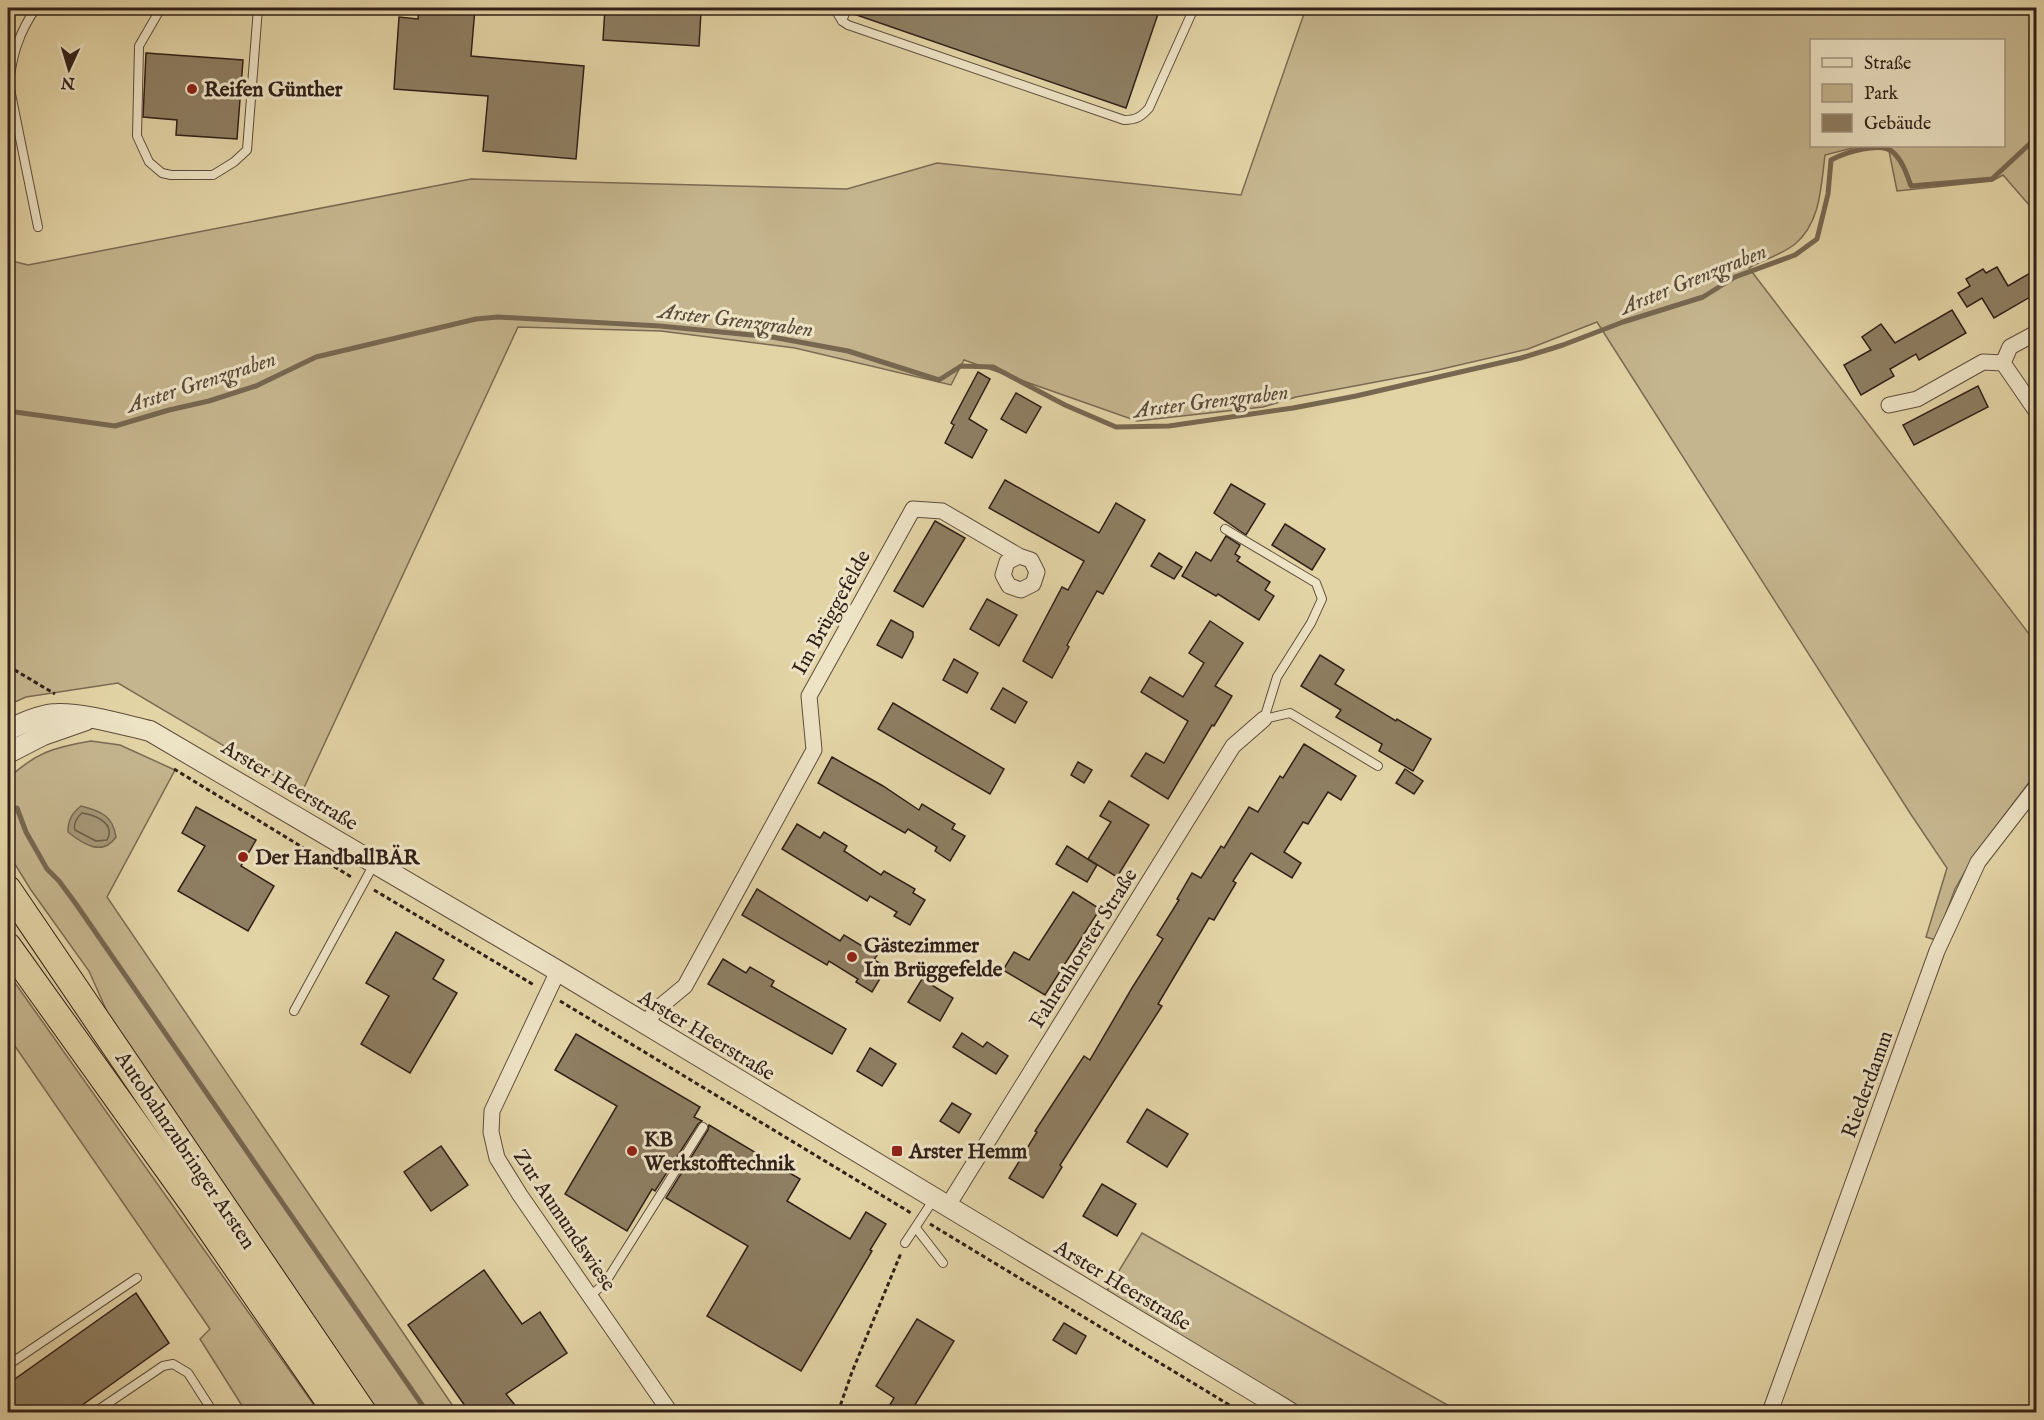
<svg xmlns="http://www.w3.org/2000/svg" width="2044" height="1420" font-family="'IM FELL English',serif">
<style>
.green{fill:#c5b58e;stroke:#7b6a54;stroke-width:1.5}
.water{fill:#a69776;stroke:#776751;stroke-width:1.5}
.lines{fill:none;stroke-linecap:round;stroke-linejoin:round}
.shore{stroke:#6c5c48;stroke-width:1.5}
.stream{stroke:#776751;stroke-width:5}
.building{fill:#8e7e62;stroke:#312019;stroke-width:1.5}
.service-casing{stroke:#5e4d3c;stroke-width:10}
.minor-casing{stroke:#5e4d3c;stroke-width:17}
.tertiary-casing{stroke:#5e4d3c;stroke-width:22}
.trunk-casing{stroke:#312019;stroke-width:28}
.path{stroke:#312019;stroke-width:3;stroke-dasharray:4.5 3;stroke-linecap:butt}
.service{stroke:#ede3c5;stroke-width:8}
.minor{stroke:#ede3c5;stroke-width:15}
.tertiary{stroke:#ede3c5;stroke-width:20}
.trunk{stroke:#e3d4a6;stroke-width:26}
.poi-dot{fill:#8f2418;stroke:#ede3c5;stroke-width:2}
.labels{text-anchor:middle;stroke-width:6;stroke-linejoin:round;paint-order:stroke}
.poi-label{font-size:21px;font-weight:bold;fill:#312019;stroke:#ede3c5;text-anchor:start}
.street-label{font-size:21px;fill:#312019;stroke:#ede3c5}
.water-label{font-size:22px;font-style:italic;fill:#5a4a3a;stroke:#ede3c5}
</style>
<rect width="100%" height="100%" fill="#e3d4a6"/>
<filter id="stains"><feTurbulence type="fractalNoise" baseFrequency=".00333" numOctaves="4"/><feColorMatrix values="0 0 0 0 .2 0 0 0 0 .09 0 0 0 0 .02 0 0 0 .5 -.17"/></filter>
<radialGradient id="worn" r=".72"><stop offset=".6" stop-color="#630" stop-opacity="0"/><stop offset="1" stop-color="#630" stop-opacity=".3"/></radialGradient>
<g class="green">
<path d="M1306 8H2036V213L2003 175 1992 181 1897 191 1888 146H2004V40H1812V146H1860L1825 155C1821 186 1821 222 1795 244 1783 254 1763 260 1749 268L2036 643V773L1974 856 1955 889 1936 940 1926 937 1947 868 1910 813 1597 322 1528 349 1429 372 1296 397 1263 407 1137 421 964 360 951 385 795 348 661 331 518 327 302 792 118 683 26 697 8 705V260L28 265 471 179 847 189 937 163 1241 195Z"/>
<path d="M91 741 120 745 175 770 107 897 457 1412H378L112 1023 89 971 31 890 8 853V779C34 753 55 747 91 741Z"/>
<polygon points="8,973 319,1412 246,1412 200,1339 210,1329 8,1036"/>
<polygon points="1142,1233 1460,1412 1306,1412 1106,1292"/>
</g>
<path class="water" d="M81 806C101 811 113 816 116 837 102 857 83 844 68 832 68 820 72 813 81 806Z"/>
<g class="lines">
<path class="shore" d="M82 813C95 815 116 823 107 840L96 841 75 830C73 824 77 817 82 813Z"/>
<g class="stream">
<path d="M8 411 115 426 169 410 209 401 256 386 316 357 476 319 498 317 660 326 772 337 848 351 939 380 961 366 993 367 1065 405 1116 427 1169 426 1293 408 1356 396 1521 358 1563 345 1623 322 1703 297 1735 277 1795 255 1817 239 1828 194 1831 160C1844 153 1882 140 1894 153 1903 162 1907 175 1911 186L1992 179 2036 138"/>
<polyline points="17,808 26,832 47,869 59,881 76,904 427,1412"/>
</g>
</g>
<g class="building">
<polygon points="419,8 475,8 471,56 584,66 576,159 483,151 488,96 394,89 399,17 418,19"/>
<polygon points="605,8 701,12 699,46 603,40"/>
<polygon points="853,8 1160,8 1126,108 851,13"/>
<polygon points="146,53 243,60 237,139 176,135 177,120 143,117"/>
<polygon points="1997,267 2008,286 2037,269 2037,293 1994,318 1982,298 1967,307 1958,293 1970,286 1966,279 1983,269 1986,273"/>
<polygon points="1952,310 1966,333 1919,360 1916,354 1890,369 1894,376 1861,395 1844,365 1871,350 1862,337 1881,324 1895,343"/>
<polygon points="978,372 990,379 969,419 987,430 972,458 945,443 954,425 951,423"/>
<polygon points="1978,386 1988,407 1914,445 1903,425"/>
<polygon points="1016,393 1041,407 1026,433 1001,419"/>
<polygon points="1005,480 1099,533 1116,503 1145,520 1103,594 1097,591 1067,645 1069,647 1052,678 1023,661 1062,587 1068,590 1084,561 989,508"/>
<polygon points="1231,484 1265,504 1246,535 1214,513"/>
<polygon points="935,521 965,538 923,607 894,591"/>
<polygon points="1285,524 1325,549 1312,570 1272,545"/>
<polygon points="1226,536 1240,545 1235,554 1240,557 1237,561 1270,582 1265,590 1274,596 1259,620 1218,594 1216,596 1182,576 1196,552 1211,561"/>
<polygon points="1159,553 1182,567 1174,579 1151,566"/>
<polygon points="987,599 1017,615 999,646 970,629"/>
<polygon points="891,620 913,632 913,637 902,658 877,645"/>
<polygon points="1210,621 1243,643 1215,686 1232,696 1214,726 1212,725 1168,799 1131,776 1146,753 1164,763 1188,721 1141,692 1150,677 1183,697 1204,663 1189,653"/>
<polygon points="1320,655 1344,670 1335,684 1396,721 1397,719 1431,739 1413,771 1379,751 1382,744 1336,717 1341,710 1301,686"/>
<polygon points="954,659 978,673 967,693 943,680"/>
<polygon points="1003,688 1027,702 1015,723 991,709"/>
<polygon points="893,703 1004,769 990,794 878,729"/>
<polygon points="1304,744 1356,776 1341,800 1328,792 1308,824 1303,822 1284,852 1301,863 1292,878 1251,853 1233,881 1236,883 1214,920 1209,918 1158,1004 1162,1006 1060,1165 1062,1167 1043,1198 1009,1178 1037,1132 1035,1131 1084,1056 1090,1060 1132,988 1163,939 1157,935 1179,900 1177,899 1192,873 1201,878 1221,846 1224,848 1249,807 1258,812 1280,776 1283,778"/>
<polygon points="832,757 883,786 919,810 922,804 955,824 952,829 965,836 950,861 935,851 937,847 908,829 905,833 818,783"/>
<polygon points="1078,762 1092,770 1084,783 1071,775"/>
<polygon points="1405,769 1423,781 1414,794 1396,783"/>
<polygon points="1109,801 1149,825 1117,877 1088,859 1111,822 1100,816"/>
<polygon points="196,807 256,840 241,866 274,886 248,931 178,891 205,846 182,833"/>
<polygon points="797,824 820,838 824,832 847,846 844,851 881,875 884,871 915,889 913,893 925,900 910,925 894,916 897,912 870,896 867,901 782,849"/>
<polygon points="1067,846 1097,865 1087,882 1056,864"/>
<polygon points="757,889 840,941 844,935 877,955 874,960 887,967 872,992 856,982 858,979 829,961 827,965 742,915"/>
<polygon points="1073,892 1100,909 1045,995 1003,970 1014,952 1029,960"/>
<polygon points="396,932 444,960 433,979 457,993 410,1073 361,1044 389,996 366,983"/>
<polygon points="723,959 746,973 750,967 774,981 771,986 846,1029 832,1054 708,984"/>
<polygon points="922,979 953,998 940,1021 908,1002"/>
<polygon points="962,1033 983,1047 987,1042 1008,1056 996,1074 953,1047"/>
<polygon points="576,1034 700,1107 694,1117 702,1121 698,1124 655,1191 652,1189 627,1231 565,1194 617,1106 555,1070"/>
<polygon points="870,1048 896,1064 882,1086 857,1071"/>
<polygon points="952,1103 971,1114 959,1133 940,1121"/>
<polygon points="1147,1109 1188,1134 1167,1167 1127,1142"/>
<polygon points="709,1125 800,1179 787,1201 850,1239 866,1212 886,1224 870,1250 872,1251 801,1371 707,1316 748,1246 666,1198 708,1130"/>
<polygon points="441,1146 468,1185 431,1211 404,1172"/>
<polygon points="1102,1184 1136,1204 1117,1236 1083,1216"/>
<polygon points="484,1270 522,1324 540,1312 567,1353 506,1394 515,1405 503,1413 470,1413 408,1325"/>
<polygon points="136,1293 169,1343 71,1413 8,1413 8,1384"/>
<polygon points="917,1319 954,1341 910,1413 885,1413 894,1398 876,1386"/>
<polygon points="1064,1323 1086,1336 1076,1354 1053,1340"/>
</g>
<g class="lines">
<g class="service-casing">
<g id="service">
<path d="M36 8C19 32 12 56 9 84L38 227"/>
<polyline points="161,8 139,46 137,136 149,162 162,173 171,175 213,175 234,162 247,150 258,8"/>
<path d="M834 8 842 21 848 25 1124 120C1136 120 1141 117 1149 108L1194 8"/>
<polyline points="842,21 847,8"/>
<polyline points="1225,529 1316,583 1322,599 1311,623 1277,677 1264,719"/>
<polyline points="1264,719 1290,713 1378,766"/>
<polyline points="294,1011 374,864"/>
<polyline points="916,1228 943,1263"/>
<polyline points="905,1243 934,1199"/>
<polyline points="590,1296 605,1283 703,1127"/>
<polyline points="8,1365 137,1278"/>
<polyline points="95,1412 163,1366 173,1364 188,1373 213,1412"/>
</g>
</g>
<g class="minor-casing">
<g id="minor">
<polyline points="2003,363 2036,411"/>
<polyline points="2003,363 2010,347 2036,333"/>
<polyline points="1889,405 1917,399 1983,362 2003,363"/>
<polyline points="558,971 492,1111 491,1132 497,1158 520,1195 670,1412"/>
<polyline points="645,1025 656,1010 685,986 814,750 809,696 913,509 942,511 1019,556 1007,562 1003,575 1009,586 1021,590 1033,584 1037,572 1031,560 1019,556"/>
<polyline points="947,1207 1233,746 1264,719"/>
<polyline points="1770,1412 1937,951 1978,862 2036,787"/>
</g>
</g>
<g class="tertiary-casing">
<g id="tertiary">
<path d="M8 730C22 723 41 714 57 714 83 713 124 725 150 731L558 971 1289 1412"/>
<polyline points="8,753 43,735 86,720"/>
</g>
</g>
<g class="trunk-casing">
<g id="trunk">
<polyline points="8,889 363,1412"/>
<polyline points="8,946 195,1207 336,1412"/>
</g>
</g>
<g class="path">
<polyline points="8,666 55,694"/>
<polyline points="174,769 353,878"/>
<polyline points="374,890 534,985"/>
<polyline points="560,1001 911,1213"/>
<polyline points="930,1224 1241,1412"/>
<polyline points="838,1412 852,1372 901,1253"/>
</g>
<use href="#service" class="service"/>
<use href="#minor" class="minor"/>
<use href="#tertiary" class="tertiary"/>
<use href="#trunk" class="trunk"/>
</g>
<g class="poi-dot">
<circle cx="192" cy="89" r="6"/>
<circle cx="243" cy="857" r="6"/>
<circle cx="852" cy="957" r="6"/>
<circle cx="632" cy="1151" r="6"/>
<rect x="891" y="1145" width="12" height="12" rx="3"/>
</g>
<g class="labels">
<g class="poi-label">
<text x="204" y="96">Reifen Günther</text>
<text x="255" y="864">Der HandballBÄR</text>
<text x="864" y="952">Gästezimmer<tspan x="864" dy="24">Im Brüggefelde</tspan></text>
<text x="644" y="1146">KB<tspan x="644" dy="24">Werkstofftechnik</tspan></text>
<text x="909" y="1158">Arster Hemm</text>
</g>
<g class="street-label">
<text transform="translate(831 612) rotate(-61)" y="7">Im Brüggefelde</text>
<text transform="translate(290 785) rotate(31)" y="7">Arster Heerstraße</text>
<text transform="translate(1083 948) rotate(-58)" y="7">Fahrenhorster Straße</text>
<text transform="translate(707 1035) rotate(31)" y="7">Arster Heerstraße</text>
<text transform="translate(1867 1084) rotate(-70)" y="7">Riederdamm</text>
<text transform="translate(186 1150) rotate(56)" y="7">Autobahnzubringer Arsten</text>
<text transform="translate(565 1220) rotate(56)" y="7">Zur Aumundswiese</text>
<text transform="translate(1123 1285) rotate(31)" y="7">Arster Heerstraße</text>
</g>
<g class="water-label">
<text transform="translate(1693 278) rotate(-22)" y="8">Arster Grenzgraben</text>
<text transform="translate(736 319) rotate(7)" y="8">Arster Grenzgraben</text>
<text transform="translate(201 381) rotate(-18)" y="8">Arster Grenzgraben</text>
<text transform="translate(1211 400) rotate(-7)" y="8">Arster Grenzgraben</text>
</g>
</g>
<rect width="2044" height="1420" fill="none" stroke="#e3d4a6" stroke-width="30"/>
<rect x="9" y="9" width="2026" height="1402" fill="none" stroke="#312019" stroke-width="3"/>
<rect x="15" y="15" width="2014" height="1390" fill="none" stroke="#312019" stroke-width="1.5"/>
<rect x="1810" y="39" width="195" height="108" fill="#ede3c5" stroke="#a29580" stroke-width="1.5"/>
<rect x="1822" y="58" width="30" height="9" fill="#ede3c5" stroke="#a29580" stroke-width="1.5"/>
<text x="1864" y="69" font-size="18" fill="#312019">Straße</text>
<rect x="1822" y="84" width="30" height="18" fill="#c5b58e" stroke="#a29580" stroke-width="1.5"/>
<text x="1864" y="99" font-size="18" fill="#312019">Park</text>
<rect x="1822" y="114" width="30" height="18" fill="#8e7e62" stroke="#a29580" stroke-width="1.5"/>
<text x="1864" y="129" font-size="18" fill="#312019">Gebäude</text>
<g transform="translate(69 69) rotate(184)" stroke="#ede3c5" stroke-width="4.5" paint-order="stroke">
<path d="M0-4.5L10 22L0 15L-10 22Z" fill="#312019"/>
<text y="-9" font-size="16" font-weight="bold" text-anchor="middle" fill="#312019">N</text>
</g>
<rect width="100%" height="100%" filter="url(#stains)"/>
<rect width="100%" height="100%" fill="url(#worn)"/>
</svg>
